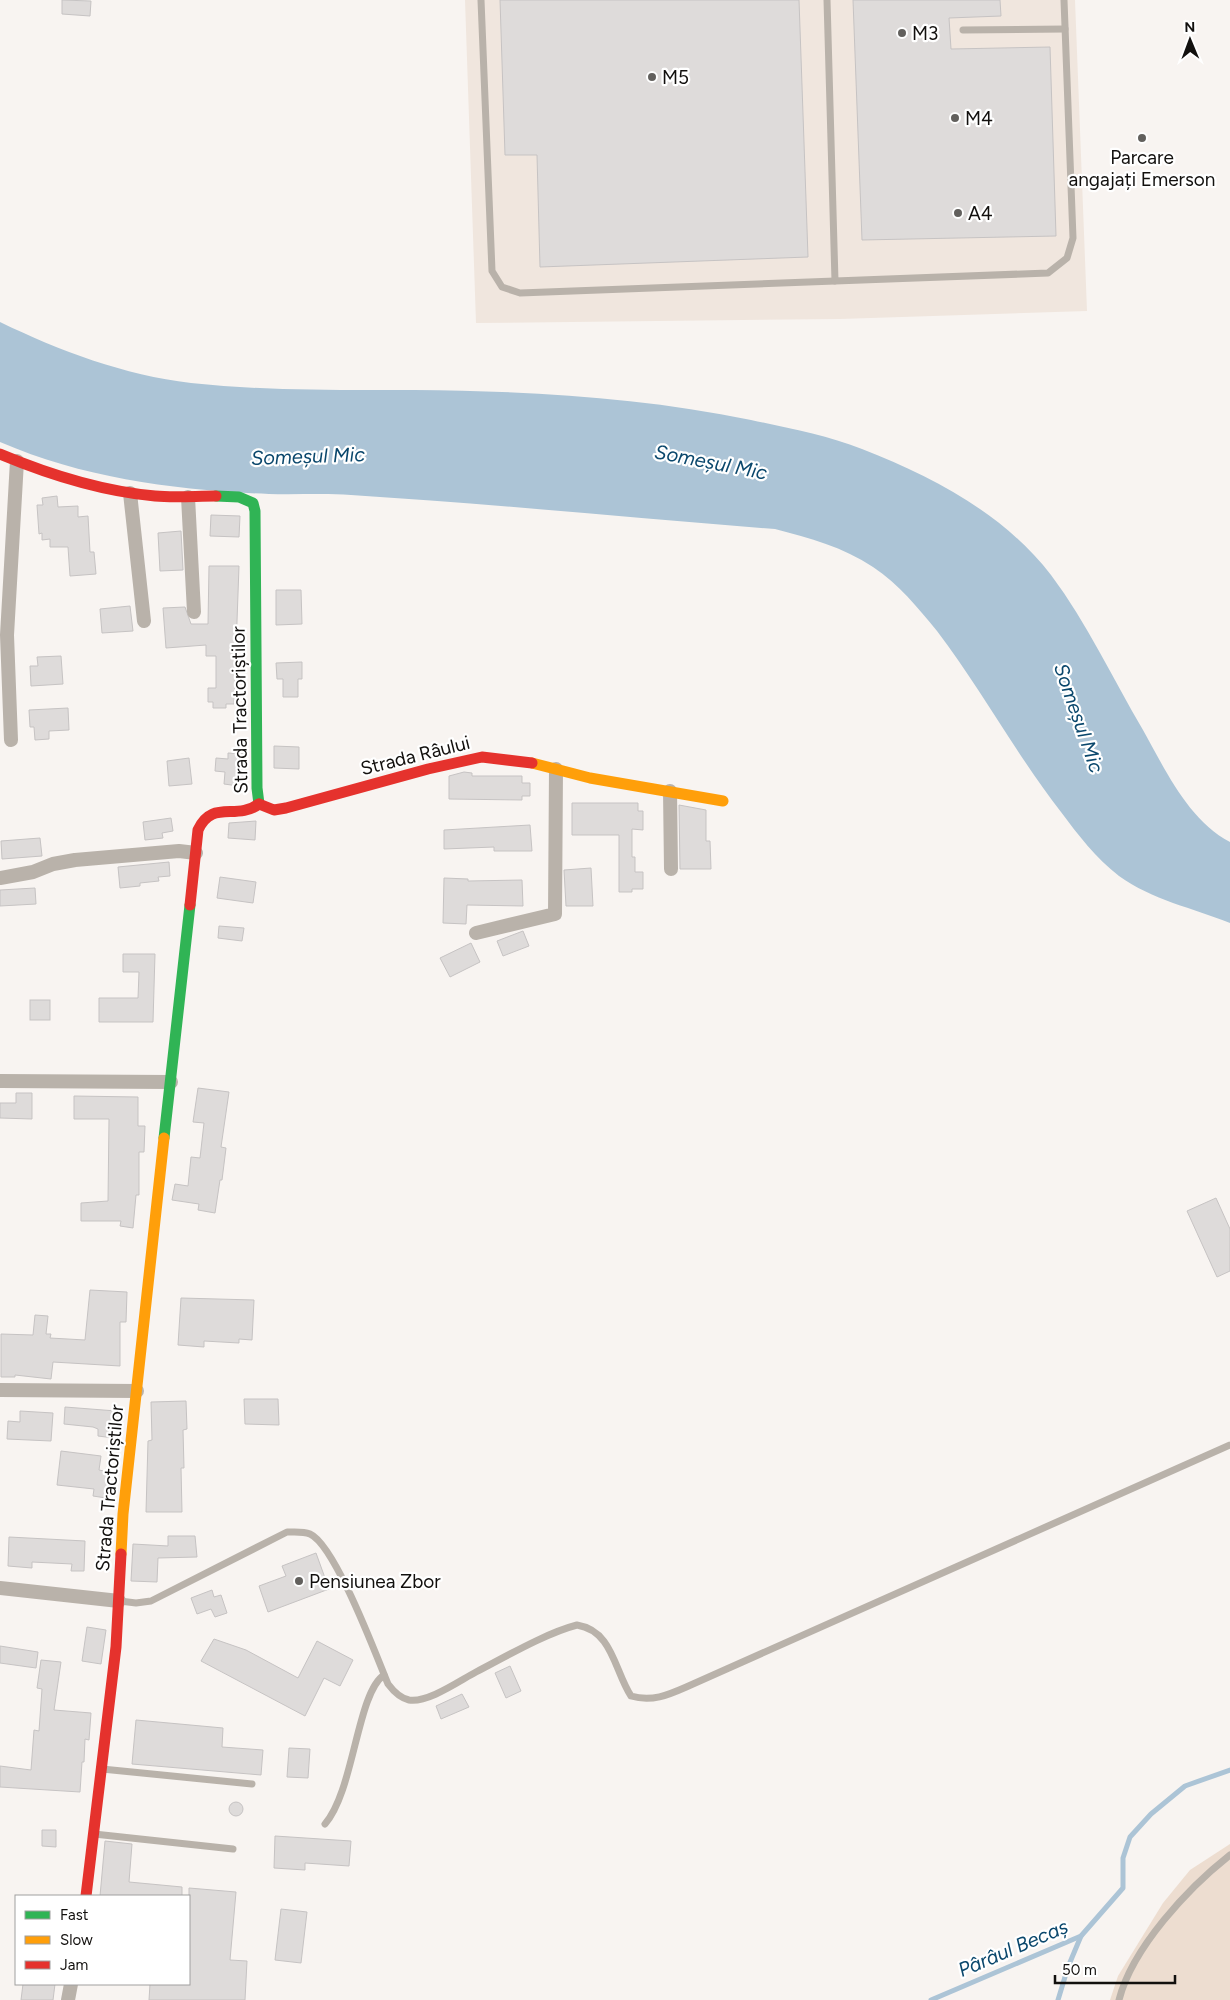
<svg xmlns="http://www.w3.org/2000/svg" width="1230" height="2000" font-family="Figtree,sans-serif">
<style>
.built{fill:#f0e6de}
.green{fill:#edddd0}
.water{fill:#acc4d6}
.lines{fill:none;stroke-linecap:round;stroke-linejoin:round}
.stream{stroke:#acc4d6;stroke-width:5}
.building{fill:#dedbda;stroke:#c6c3c3}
.lane{stroke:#b9b2aa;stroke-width:7}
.street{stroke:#b9b2aa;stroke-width:14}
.fast{stroke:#30b455;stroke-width:11}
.slow{stroke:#ff9f0a;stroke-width:11}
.jam{stroke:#e5322d;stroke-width:11}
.poi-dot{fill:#62605d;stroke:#fff;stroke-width:2}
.labels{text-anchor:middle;stroke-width:4.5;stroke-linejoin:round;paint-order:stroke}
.poi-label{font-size:19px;fill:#12100e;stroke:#fff;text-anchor:start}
.street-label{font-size:19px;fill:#12100e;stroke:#fff}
.water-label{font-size:20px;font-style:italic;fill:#0a476c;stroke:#fff}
</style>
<rect width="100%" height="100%" fill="#f8f4f1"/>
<polygon class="built" points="465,0 1075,0 1087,311 840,319 476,323"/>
<polygon class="green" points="1230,1844 1230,2000 1110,2000 1118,1976 1163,1903 1190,1870"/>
<path class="water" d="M0 322C60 351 124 375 191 383 266 391 339 390 414 390 527 391 640 397 751 420 788 428 826 435 862 449 933 477 1003 513 1051 575 1087 623 1113 679 1143 730 1165 769 1188 820 1230 842V923C1193 908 1152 900 1119 876 1096 858 1078 835 1061 812 1016 754 981 689 937 631 918 608 899 584 873 567 843 547 810 538 775 529 634 518 493 504 351 495 324 493 296 495 269 494 176 490 86 479 0 442Z"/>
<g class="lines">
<g class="stream">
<polyline points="931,2000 1081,1936 1123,1888 1123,1858 1130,1837 1151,1814 1185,1786 1230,1770"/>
<polyline points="1058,2000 1068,1967 1081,1936"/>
</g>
</g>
<g class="building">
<polygon points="62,0 91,1 90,16 62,14"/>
<polygon points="500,0 799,0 808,257 540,267 537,155 505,155"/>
<polygon points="853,0 1000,0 1001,16 949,18 951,49 1050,47 1056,236 862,240"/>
<polygon points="57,496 58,507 78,506 78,517 88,516 90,552 94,552 96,574 70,576 68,547 50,547 50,539 42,540 42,533 39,534 37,505 43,505 42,498"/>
<polygon points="211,515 240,516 239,537 210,536"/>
<polygon points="181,531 183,570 160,571 158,533"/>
<polygon points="209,566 239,566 234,704 226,704 226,708 213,708 213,702 208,702 208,688 216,688 216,656 206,656 206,645 166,648 163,608 185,607 191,624 208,624"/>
<polygon points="276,590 301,590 302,624 276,625"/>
<polygon points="130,606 133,631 102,633 100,609"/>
<polygon points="61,656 63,684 31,686 30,666 38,666 37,657"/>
<polygon points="302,662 302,679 298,679 298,697 283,697 283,679 277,679 276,663"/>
<polygon points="68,708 69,730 49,731 49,739 35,740 34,727 30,727 29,710"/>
<polygon points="274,746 299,747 299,769 274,768"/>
<polygon points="228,753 246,754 246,787 224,784 225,772 215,771 216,758 228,759"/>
<polygon points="189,758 192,784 169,786 167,761"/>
<polygon points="464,772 472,773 472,776 522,776 522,783 530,783 530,796 522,796 522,800 449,799 449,776"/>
<polygon points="572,803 638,803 638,811 643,811 643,830 632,829 632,857 635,857 635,872 643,872 643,889 632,889 632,892 619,892 619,835 572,835"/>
<polygon points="679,805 706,810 706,841 710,841 711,869 680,869"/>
<polygon points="171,818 173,831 162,833 163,838 145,840 143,822"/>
<polygon points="256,821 255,840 228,838 229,823"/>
<polygon points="530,825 532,851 494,851 494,847 444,849 444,830"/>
<polygon points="40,838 42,856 2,859 1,841"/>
<polygon points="169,862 170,876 158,877 159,881 140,883 140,886 120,888 118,867"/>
<polygon points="591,868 593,906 566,906 564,870"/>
<polygon points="220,877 256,882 253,903 217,898"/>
<polygon points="444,878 468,879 468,881 522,880 523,906 467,905 466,924 443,923"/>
<polygon points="35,888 36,904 0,906 0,890"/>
<polygon points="219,926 244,928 242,941 218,938"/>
<polygon points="523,931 529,946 503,956 497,941"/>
<polygon points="471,943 480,962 450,977 440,958"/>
<polygon points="123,954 155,954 153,1022 99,1022 99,998 138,998 139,972 123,972"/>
<rect x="30" y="1000" width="20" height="20"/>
<polygon points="198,1088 229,1092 221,1147 226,1148 222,1180 220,1180 215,1213 198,1210 199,1204 172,1200 175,1184 188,1186 191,1157 200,1158 204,1123 193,1122"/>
<polygon points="16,1093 32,1093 32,1119 0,1118 0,1103 16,1103"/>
<polygon points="74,1096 138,1097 138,1126 145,1126 144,1152 139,1152 139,1195 136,1195 133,1228 120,1226 121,1221 81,1221 81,1203 108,1201 109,1119 74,1119"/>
<polygon points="1216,1198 1230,1229 1230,1271 1217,1277 1187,1211"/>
<polygon points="90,1290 127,1292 126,1322 120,1322 120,1366 53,1362 51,1379 15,1375 15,1377 1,1377 1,1334 33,1335 35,1315 48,1316 46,1334 51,1334 50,1338 85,1340"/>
<polygon points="181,1298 254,1300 252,1340 239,1339 239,1343 204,1341 204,1347 178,1345"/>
<polygon points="244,1399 278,1399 279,1425 245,1424"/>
<polygon points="186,1401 187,1429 183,1430 184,1468 181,1468 182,1512 146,1512 148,1441 152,1440 151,1402"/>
<polygon points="65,1407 116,1411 114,1438 98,1436 98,1429 93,1427 64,1424"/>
<polygon points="20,1411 53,1413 51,1441 7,1439 8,1421 20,1422"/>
<polygon points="61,1451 101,1456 99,1470 109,1472 106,1498 93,1496 94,1489 57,1485"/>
<polygon points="168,1536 195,1536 197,1557 158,1558 157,1582 131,1581 133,1544 168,1546"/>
<polygon points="9,1537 85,1541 84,1571 71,1571 72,1564 32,1562 32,1568 8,1566"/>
<polygon points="316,1553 329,1589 268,1612 259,1586 286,1576 282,1566"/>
<polygon points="212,1590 214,1597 221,1595 227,1613 215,1617 211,1609 197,1614 191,1598"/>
<polygon points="87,1627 106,1630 101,1664 82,1661"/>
<polygon points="214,1639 246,1650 298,1678 317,1641 353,1660 340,1686 324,1678 305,1716 201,1661"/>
<polygon points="0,1646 38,1652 36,1668 0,1663"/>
<polygon points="41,1660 61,1662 54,1710 91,1713 89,1740 85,1739 84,1762 82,1762 80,1792 0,1787 0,1766 31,1770 34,1730 39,1731 42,1689 37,1688"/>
<polygon points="510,1666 521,1691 506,1698 495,1673"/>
<polygon points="462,1694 469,1707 441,1719 436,1706"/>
<polygon points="136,1720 223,1728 222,1747 263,1750 261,1775 132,1764"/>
<polygon points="289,1748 310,1749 308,1778 287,1777"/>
<circle cx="236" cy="1809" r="7"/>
<polygon points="42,1830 56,1830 56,1847 42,1846"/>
<polygon points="275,1836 351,1841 349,1866 305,1863 305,1870 274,1868"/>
<polygon points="105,1841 132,1844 129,1882 182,1887 182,1896 100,1896"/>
<polygon points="189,1888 236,1892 230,1960 247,1961 245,2000 149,2000 150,1984 189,1984"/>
<polygon points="281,1909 307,1912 301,1963 275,1960"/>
<polygon points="23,1984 55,1984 53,2000 21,2000"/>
</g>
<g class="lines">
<g class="lane">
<polyline points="481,0 492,271 502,287 520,293 835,281"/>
<polyline points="827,0 835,281 1048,273 1067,258 1073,238 1064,0"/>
<polyline points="963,30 1065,29"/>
<path d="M120 1601 136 1603 151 1601 287 1532C294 1532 303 1531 310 1534 335 1545 376 1655 388 1684 394 1692 400 1698 409 1700 428 1703 459 1681 476 1672 505 1657 546 1633 577 1625 613 1631 614 1670 631 1696 654 1703 672 1693 693 1684L1230 1445"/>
<polyline points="102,1769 252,1784"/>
<path d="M325 1824C354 1791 357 1693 384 1675"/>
<polyline points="94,1834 233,1849"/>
<path d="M1119 2000C1132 1948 1188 1888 1230 1855"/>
</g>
<g class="street">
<polyline points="130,493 144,621"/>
<polyline points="188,497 194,612"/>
<polyline points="11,740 7,635 17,461"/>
<polyline points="670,791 671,869"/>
<polyline points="0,878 33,872 53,864 75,860 179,851 196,853"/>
<polyline points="476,933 555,914 556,769"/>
<polyline points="0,1081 171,1082"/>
<polyline points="0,1390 137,1391"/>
<polyline points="0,1588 119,1601"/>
<polyline points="68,2000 71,1984"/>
</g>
<g class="fast">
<polyline points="216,496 239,497 253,503 255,511 257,788 259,804"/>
<polyline points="164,1138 190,905"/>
</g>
<g class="slow">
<polyline points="532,763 590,778 723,801"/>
<polyline points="121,1554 123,1514 164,1138"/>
</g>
<g class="jam">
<path d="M0 454C50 475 101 491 155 496 175 498 196 496 216 496"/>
<polyline points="259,804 274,810 286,808 428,769 482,757 532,763"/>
<path d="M190 905 198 830C212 799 236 821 259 804"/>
<polyline points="86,1896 116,1647 121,1554"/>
</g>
</g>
<g class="poi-dot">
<circle cx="902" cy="33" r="5"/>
<circle cx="652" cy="77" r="5"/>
<circle cx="955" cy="118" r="5"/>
<circle cx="1142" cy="138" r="5"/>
<circle cx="958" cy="213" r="5"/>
<circle cx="299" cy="1581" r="5"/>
</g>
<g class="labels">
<g class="poi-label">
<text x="912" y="40">M3</text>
<text x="662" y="84">M5</text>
<text x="965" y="125">M4</text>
<text x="1142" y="164" text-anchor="middle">Parcare<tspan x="1142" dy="22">angajați Emerson</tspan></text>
<text x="968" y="220">A4</text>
<text x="309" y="1588">Pensiunea Zbor</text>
</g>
<g class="street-label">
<text transform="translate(239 710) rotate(-91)" y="7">Strada Tractoriștilor</text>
<text transform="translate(415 755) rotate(-14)" y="7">Strada Râului</text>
<text transform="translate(109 1488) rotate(-85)" y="7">Strada Tractoriștilor</text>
</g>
<g class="water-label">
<text transform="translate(308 456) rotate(-2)" y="7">Someșul Mic</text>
<text transform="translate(711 462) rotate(11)" y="7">Someșul Mic</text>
<text transform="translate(1079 718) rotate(71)" y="7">Someșul Mic</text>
<text transform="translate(1013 1948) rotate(-23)" y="7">Pârâul Becaș</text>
</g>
</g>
<rect x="15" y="1895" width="175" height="90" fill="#ffffff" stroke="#a09f9f"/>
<rect x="25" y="1911" width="25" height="8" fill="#30b455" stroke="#a09f9f"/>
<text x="60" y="1920" font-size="15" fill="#12100e">Fast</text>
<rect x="25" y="1936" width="25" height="8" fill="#ff9f0a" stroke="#a09f9f"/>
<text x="60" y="1945" font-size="15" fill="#12100e">Slow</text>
<rect x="25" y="1961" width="25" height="8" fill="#e5322d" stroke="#a09f9f"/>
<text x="60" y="1970" font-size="15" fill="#12100e">Jam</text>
<g transform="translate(1190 40) rotate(359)" stroke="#ffffff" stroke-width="4" paint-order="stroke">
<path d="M0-4L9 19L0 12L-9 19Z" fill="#12100e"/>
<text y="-8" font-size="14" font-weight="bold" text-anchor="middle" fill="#12100e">N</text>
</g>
<path d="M1055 1975v8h120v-8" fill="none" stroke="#12100e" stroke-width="2.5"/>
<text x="1062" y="1975" font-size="15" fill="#12100e" stroke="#ffffff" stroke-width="4" paint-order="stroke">50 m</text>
</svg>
